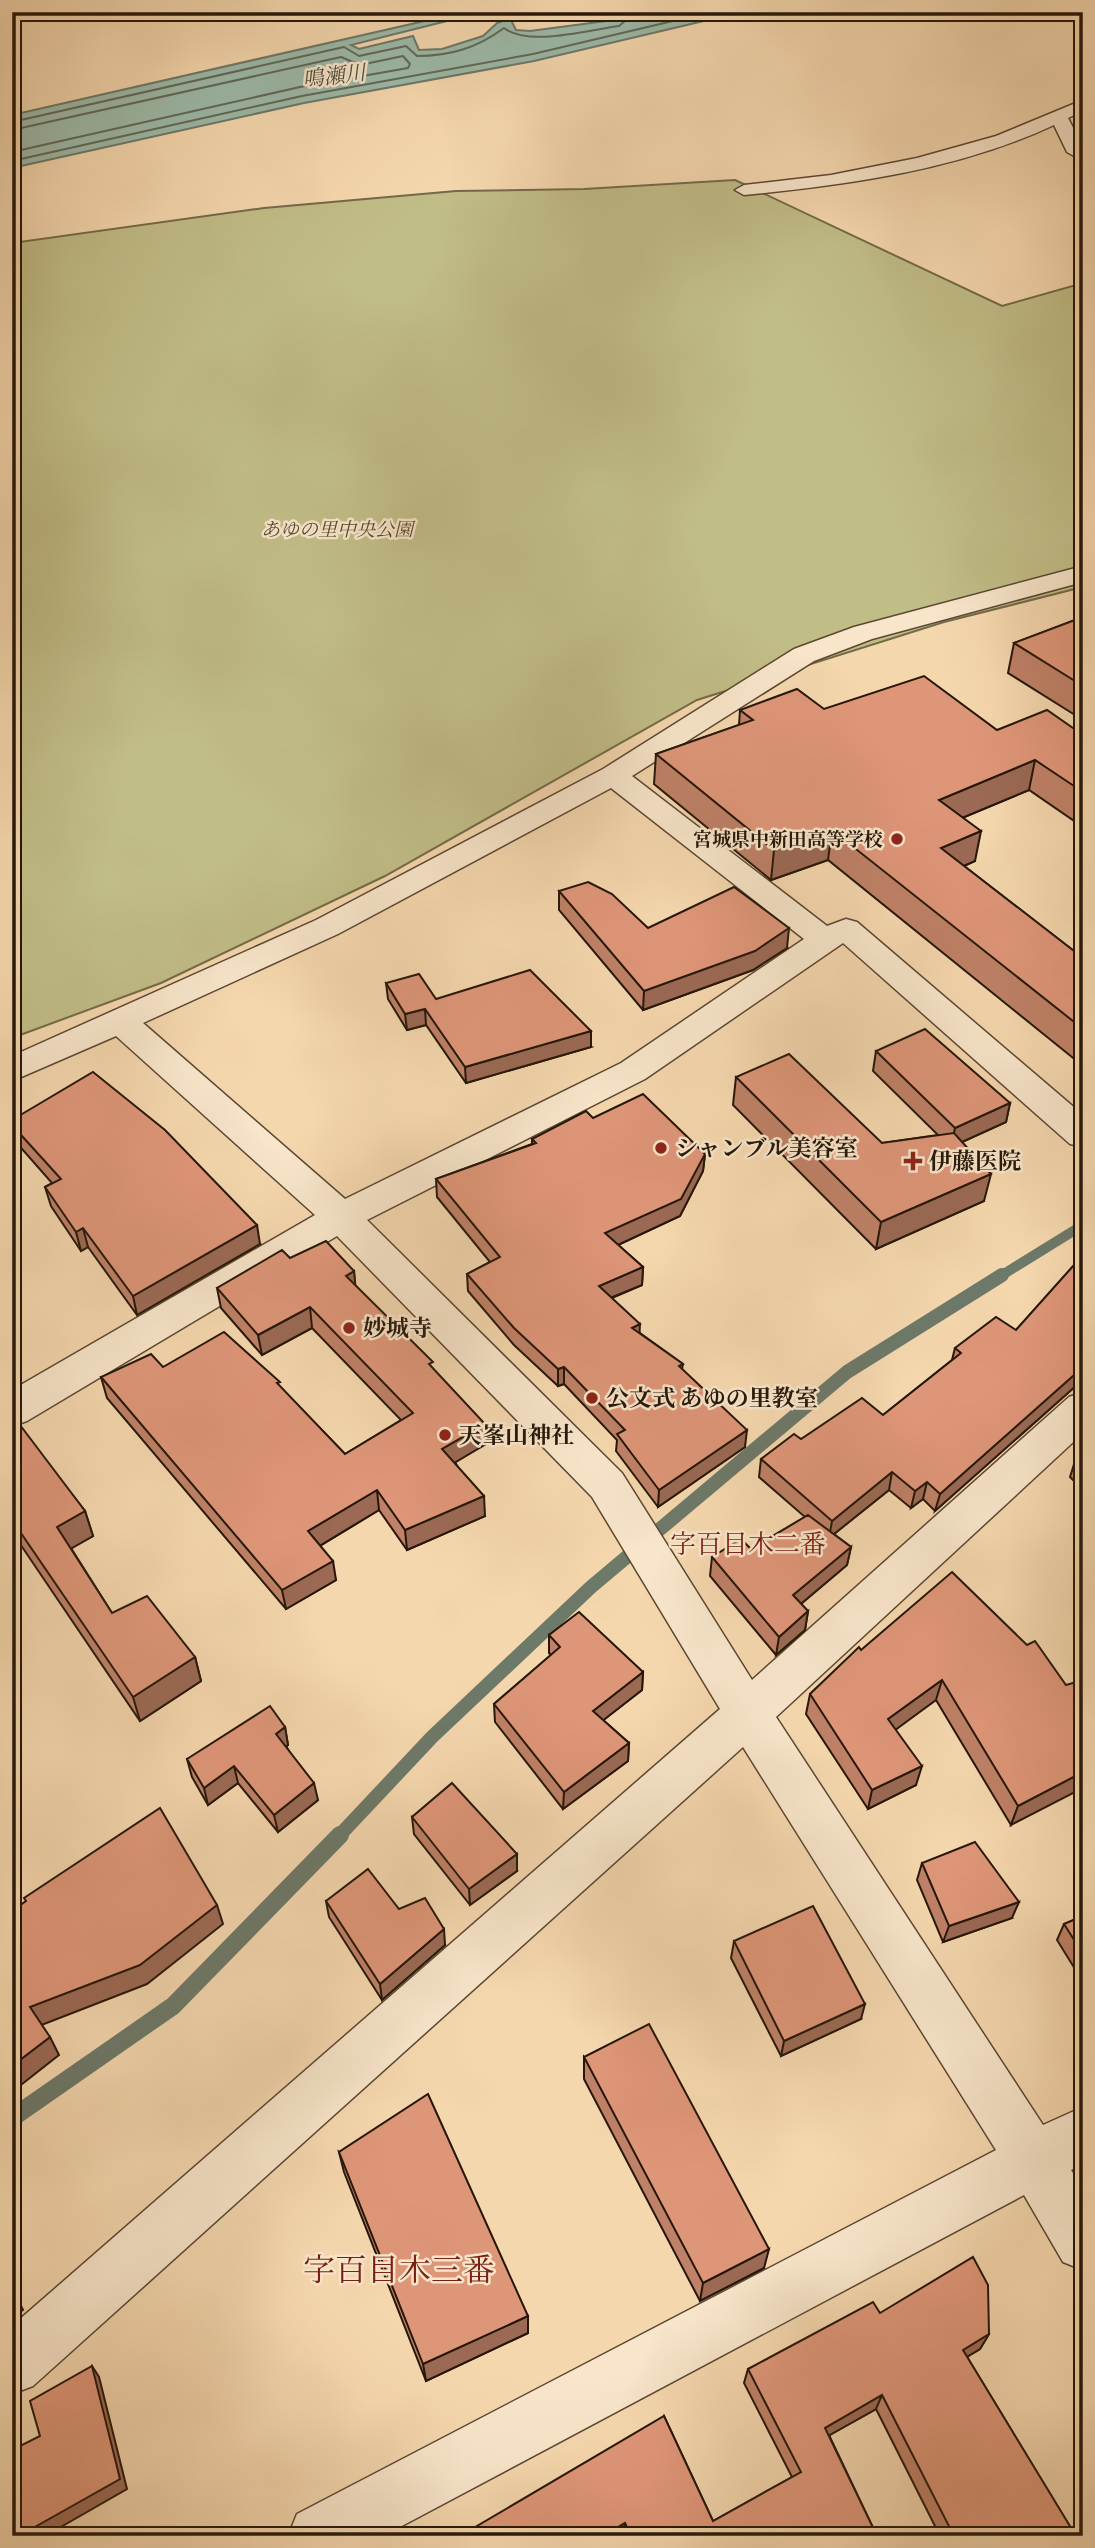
<svg xmlns="http://www.w3.org/2000/svg" width="1095" height="2548" font-family="'IM FELL Double Pica','Noto Serif JP',serif">
<style>
.green{fill:#c1bd87;stroke:#746a48;stroke-width:2}
.water{fill:#9cbaa9;stroke:#6d7969;stroke-width:2}
.lines{fill:none;stroke-linecap:round;stroke-linejoin:round}
.shore{stroke:#616859;stroke-width:2}
.stream-far2{stroke:#6d7969;stroke-width:10}
.stream-far1{stroke:#6d7969;stroke-width:14}
.stream{stroke:#6d7969;stroke-width:18}
.minor-casing{stroke:#5a4732;stroke-width:3}
.minor{fill:#f8e5ca;fill-rule:evenodd}
.wall{fill:#bf8167;stroke:#261709;stroke-width:2}
.shaded-wall{fill:#9b6954;stroke:#261709;stroke-width:2}
.building{fill:#de9678;stroke:#261709;stroke-width:2}
.poi-dot{fill:#8f2418;stroke:#f8e5ca;stroke-width:2.5}
.labels{text-anchor:middle;stroke-width:5;stroke-linejoin:round;paint-order:stroke}
.far-park-label{font-size:19px;font-style:italic;fill:#54492f;stroke:#f8e5ca}
.far-poi-label{font-size:19px;font-weight:bold;fill:#261709;stroke:#f8e5ca;text-anchor:end}
.far-water-label{font-size:21px;font-style:italic;fill:#4f5041;stroke:#f8e5ca}
.poi-label{font-size:23px;font-weight:bold;fill:#261709;stroke:#f8e5ca;text-anchor:start}
.quarter-label{font-size:26px;fill:#7a1f14;stroke:#f8e5ca}
.near-quarter-label{font-size:32px;fill:#7a1f14;stroke:#f8e5ca}
</style>
<rect width="100%" height="100%" fill="#f5d7ae"/>
<filter id="stains"><feTurbulence type="fractalNoise" baseFrequency=".00286" numOctaves="4"/><feColorMatrix values="0 0 0 0 .2 0 0 0 0 .09 0 0 0 0 .02 0 0 0 .5 -.17"/></filter>
<radialGradient id="worn" r=".72"><stop offset=".6" stop-color="#630" stop-opacity="0"/><stop offset="1" stop-color="#630" stop-opacity=".3"/></radialGradient>
<polygon class="green" points="735,180 1002,306 1083,283 1083,587 944,622 697,700 385,876 161,983 12,1038 12,243 264,208 456,191 584,189"/>
<polygon class="water" points="464,12 483,12 351,45 359,49 413,36 419,50 442,49 483,36 497,23 525,13 512,22 516,30 530,31 621,19 611,12 742,12 534,61 304,103 12,168 12,115"/>
<g class="lines">
<g class="shore">
<path d="M12 122 344 47 359 56 406 46 417 56C450 56 477 48 504 28 528 47 588 30 619 26L625 21 623 12"/>
<polyline points="12,130 341,57 360,65 403,56 410,64 408,68 300,87 12,152"/>
<polyline points="12,161 302,96 533,54 711,12"/>
</g>
<polyline class="stream-far2" points="999,1277 1083,1225"/>
<polyline class="stream-far1" points="338,1837 432,1737 591,1587 847,1372 1002,1275"/>
<polyline class="stream" points="12,2118 173,2006 340,1835"/>
<g class="minor-casing">
<g id="minor">
<path d="M1083 100V111L1068 118 1083 147V161L1067 152 1054 125C958 170 848 185 744 195L735 190 744 185 831 175 917 158 996 136Z"/>
<path d="M1083 566V582L872 639 814 661 632 776 827 926 846 919 857 922 1083 1115V1147L1070 1144 843 943 645 1079 367 1220 622 1473 752 1680 1069 1397 1083 1392V1433L776 1717 1043 2125 1083 2107V2164L1071 2170 1083 2189V2270L1063 2262 1024 2195 383 2536H288L297 2514 996 2150 743 1747 33 2386 12 2394V2326L720 1709 592 1497 337 1236 27 1421 12 1426V1390L315 1215 116 1036 12 1081V1056L316 920 603 769 794 649 854 627ZM611 788 804 939 621 1063 345 1199 143 1023 338 934Z"/>
</g>
</g>
<use href="#minor" class="minor"/>
</g>
<g class="wall">
<polygon points="1083,617 1083,720 1008,673 1014,643"/>
<polygon points="824,709 997,730 1083,735 1083,827 1029,790 962,818 975,861 964,866 1083,958 1083,1066 828,860 771,880 654,784 656,754 739,725 740,710"/>
<polygon points="559,891 648,928 787,948 753,970 643,1010 559,910"/>
<polygon points="386,983 436,999 591,1047 466,1083 426,1025 407,1030 388,999"/>
<polygon points="876,1051 1010,1103 1006,1122 962,1142 984,1201 876,1249 733,1105 736,1077 882,1143 938,1135 873,1071"/>
<polygon points="593,1118 705,1154 703,1171 680,1216 618,1245 643,1267 642,1285 612,1298 640,1333 683,1364 682,1369 745,1447 658,1507 616,1451 617,1440 564,1384 558,1386 514,1345 468,1291 467,1274 490,1262 437,1197 436,1179 532,1144 532,1139"/>
<polygon points="12,1120 260,1244 137,1315 88,1247 81,1251 51,1206 45,1187 52,1183 15,1141 12,1132"/>
<polygon points="1083,1255 1083,1388 1078,1384 935,1511 923,1499 911,1508 889,1490 834,1534 851,1547 847,1565 801,1604 808,1611 805,1630 776,1655 710,1576 712,1557 751,1549 805,1517 759,1477 761,1459 801,1439 883,1415 952,1360 955,1348 1016,1330"/>
<polygon points="290,1258 354,1271 355,1285 433,1369 486,1444 455,1462 485,1516 407,1550 379,1510 320,1546 336,1580 286,1609 107,1398 101,1377 163,1367 281,1388 345,1454 401,1420 312,1328 262,1355 221,1308 217,1288"/>
<polygon points="12,1418 85,1511 93,1536 71,1548 112,1613 195,1657 201,1681 140,1721 12,1532"/>
<polygon points="1083,1454 1083,1490 1070,1477 1076,1458"/>
<polygon points="549,1635 643,1672 642,1690 603,1720 629,1743 628,1761 563,1809 495,1722 494,1704 551,1655 549,1653"/>
<polygon points="861,1650 1066,1685 1011,1825 936,1700 895,1729 916,1785 868,1809 806,1714 810,1694"/>
<polygon points="285,1727 288,1745 286,1746 318,1800 278,1832 238,1783 208,1805 192,1777 187,1759"/>
<polygon points="412,1817 517,1871 470,1905 414,1834"/>
<polygon points="922,1863 1012,1918 943,1942 917,1880"/>
<polygon points="326,1901 399,1909 445,1945 382,2000 329,1917"/>
<polygon points="1083,1916 1083,1982 1057,1940 1064,1924"/>
<polygon points="734,1941 861,2019 781,2056 731,1958"/>
<polygon points="584,2057 764,2268 700,2301 584,2079"/>
<polygon points="339,2152 528,2316 528,2333 426,2381 344,2172"/>
<polygon points="880,2313 989,2334 980,2349 967,2357 1071,2528 1083,2536 940,2536 876,2409 829,2435 877,2536 624,2536 623,2534 620,2536 664,2416 713,2521 792,2477 744,2383 748,2369"/>
</g>
<g class="shaded-wall">
<polygon points="1035,760 1029,790 933,830 939,800"/>
<polygon points="832,830 828,860 771,880 774,850"/>
<polygon points="981,831 975,861 936,878 941,848"/>
<polygon points="789,928 787,948 753,970 643,1010 644,991"/>
<polygon points="425,1009 426,1025 407,1030 405,1014"/>
<polygon points="591,1031 591,1047 466,1083 465,1067"/>
<polygon points="1010,1103 1006,1122 951,1147 955,1128"/>
<polygon points="705,1154 703,1171 680,1216 605,1251 605,1233"/>
<polygon points="991,1174 984,1201 876,1249 881,1222"/>
<polygon points="257,1225 260,1244 137,1315 133,1296"/>
<polygon points="83,1228 88,1247 81,1251 76,1232"/>
<polygon points="643,1267 642,1285 598,1303 599,1286"/>
<polygon points="354,1271 356,1292 346,1276"/>
<polygon points="310,1307 312,1328 262,1355 258,1335"/>
<polygon points="640,1324 639,1341 632,1328"/>
<polygon points="564,1367 564,1384 558,1386 558,1369"/>
<polygon points="1083,1367 1078,1384 935,1511 940,1494"/>
<polygon points="485,1424 486,1444 444,1469 442,1449"/>
<polygon points="747,1430 745,1447 658,1507 659,1490"/>
<polygon points="892,1472 889,1490 829,1538 832,1521"/>
<polygon points="927,1482 923,1499 911,1508 915,1491"/>
<polygon points="377,1490 379,1510 311,1551 308,1531"/>
<polygon points="484,1496 485,1516 407,1550 405,1530"/>
<polygon points="85,1511 93,1536 65,1552 57,1527"/>
<polygon points="851,1547 847,1565 790,1613 793,1595"/>
<polygon points="333,1561 336,1580 286,1609 282,1590"/>
<polygon points="808,1611 805,1630 776,1655 779,1637"/>
<polygon points="195,1657 201,1681 140,1721 133,1697"/>
<polygon points="643,1672 642,1690 592,1729 593,1711"/>
<polygon points="942,1680 936,1700 883,1739 888,1719"/>
<polygon points="285,1727 288,1745 280,1751 276,1734"/>
<polygon points="629,1743 628,1761 563,1809 564,1792"/>
<polygon points="234,1766 238,1783 208,1805 204,1788"/>
<polygon points="922,1766 916,1785 868,1809 872,1790"/>
<polygon points="1083,1772 1083,1788 1011,1825 1018,1806"/>
<polygon points="314,1783 318,1800 278,1832 274,1815"/>
<polygon points="517,1854 517,1871 470,1905 469,1889"/>
<polygon points="1019,1902 1012,1918 943,1942 949,1926"/>
<polygon points="217,1905 223,1924 147,1984 39,2026 30,2007"/>
<polygon points="444,1929 445,1945 382,2000 380,1984"/>
<polygon points="865,2004 861,2019 781,2056 784,2041"/>
<polygon points="50,2037 59,2055 12,2092 12,2066"/>
<polygon points="769,2249 764,2268 700,2301 703,2283"/>
<polygon points="12,2287 23,2310 12,2317"/>
<polygon points="528,2316 528,2333 426,2381 423,2364"/>
<polygon points="989,2334 980,2349 955,2364 963,2350"/>
<polygon points="92,2366 99,2377 127,2489 45,2536 38,2536 35,2527"/>
<polygon points="882,2395 876,2409 819,2441 825,2428"/>
<polygon points="625,2523 623,2534 620,2536 603,2536"/>
</g>
<g class="building">
<polygon points="1083,617 1083,686 1014,643"/>
<polygon points="924,676 997,730 1047,710 1083,735 1083,792 1035,760 939,800 981,831 941,848 1083,958 1083,1029 832,830 774,850 656,754 753,720 740,710 797,689 824,709"/>
<polygon points="588,882 612,894 648,928 734,887 789,928 755,951 644,991 559,891"/>
<polygon points="530,970 591,1031 465,1067 425,1009 405,1014 386,983 419,974 436,999"/>
<polygon points="925,1029 1010,1103 955,1128 876,1051"/>
<polygon points="789,1054 882,1143 954,1133 991,1174 881,1222 736,1077"/>
<polygon points="93,1072 165,1130 257,1225 133,1296 83,1228 76,1232 45,1187 61,1179 12,1125 12,1120"/>
<polygon points="643,1094 705,1154 681,1199 605,1233 643,1267 599,1286 640,1324 632,1328 683,1364 679,1366 747,1430 659,1490 617,1434 625,1430 564,1367 558,1369 514,1328 467,1274 500,1257 436,1179 536,1143 532,1139 586,1111 593,1118"/>
<polygon points="326,1241 354,1271 346,1276 433,1362 429,1364 485,1424 442,1449 484,1496 405,1530 377,1490 308,1531 333,1561 282,1590 101,1377 151,1354 163,1367 224,1332 280,1382 277,1383 345,1454 413,1413 310,1307 258,1335 217,1288 282,1250 290,1258"/>
<polygon points="1083,1255 1083,1367 940,1494 927,1482 915,1491 892,1472 832,1521 761,1459 794,1434 801,1439 862,1398 883,1415 961,1353 955,1348 996,1317 1016,1330"/>
<polygon points="14,1417 85,1511 57,1527 112,1613 147,1596 195,1657 133,1697 12,1520 12,1418"/>
<polygon points="1083,1454 1083,1465 1076,1458"/>
<polygon points="808,1515 851,1547 793,1595 808,1611 779,1637 712,1557 741,1539 751,1549"/>
<polygon points="952,1572 1027,1645 1035,1641 1066,1685 1083,1680 1083,1772 1018,1806 942,1680 888,1719 922,1766 872,1790 810,1694 859,1647 861,1650"/>
<polygon points="579,1612 643,1672 593,1711 629,1743 564,1792 494,1704 560,1647 549,1635"/>
<polygon points="270,1706 285,1727 276,1734 314,1783 274,1815 234,1766 204,1788 187,1759"/>
<polygon points="452,1783 517,1854 469,1889 412,1817"/>
<polygon points="160,1808 217,1905 140,1965 30,2007 50,2037 12,2066 12,1911 26,1901 24,1898"/>
<polygon points="975,1842 1019,1902 949,1926 922,1863"/>
<polygon points="368,1869 399,1909 425,1898 444,1929 380,1984 326,1901"/>
<polygon points="813,1906 865,2004 784,2041 734,1941"/>
<polygon points="1083,1916 1083,1954 1064,1924"/>
<polygon points="649,2024 769,2249 703,2283 584,2057"/>
<polygon points="428,2094 528,2316 423,2364 339,2152"/>
<polygon points="973,2257 988,2285 989,2334 963,2350 1071,2528 1083,2521 1083,2536 954,2536 882,2395 825,2428 877,2536 631,2536 625,2523 603,2536 460,2536 664,2416 713,2521 801,2472 748,2369 873,2302 880,2313"/>
<polygon points="92,2366 120,2479 35,2527 38,2536 12,2536 12,2450 40,2436 30,2401"/>
</g>
<g class="poi-dot">
<circle cx="897" cy="839" r="7"/>
<circle cx="661" cy="1148" r="7"/>
<path d="M909.5 1150.5h7v7h7v7h-7v7h-7v-7h-7v-7h7z"/>
<circle cx="349" cy="1328" r="7"/>
<circle cx="592" cy="1398" r="7"/>
<circle cx="445" cy="1435" r="7"/>
</g>
<g class="labels">
<g class="far-park-label">
<text x="337" y="536">あゆの里中央公園</text>
</g>
<g class="far-poi-label">
<text x="883" y="846">宮城県中新田高等学校</text>
</g>
<g class="far-water-label">
<text transform="translate(334 76) rotate(-7)" y="7">鳴瀬川</text>
</g>
<g class="poi-label">
<text x="675" y="1156">シャンブル美容室</text>
<text x="929" y="1169">伊藤医院</text>
<text x="363" y="1336">妙城寺</text>
<text x="606" y="1406">公文式 あゆの里教室</text>
<text x="459" y="1443">天峯山神社</text>
</g>
<g class="quarter-label">
<text x="748" y="1553">字百目木二番</text>
</g>
<g class="near-quarter-label">
<text x="399" y="2281">字百目木三番</text>
</g>
</g>
<rect width="1095" height="2548" fill="none" stroke="#f5d7ae" stroke-width="42"/>
<rect x="14" y="14" width="1067" height="2520" fill="none" stroke="#261709" stroke-width="3.5"/>
<rect x="21" y="21" width="1053" height="2506" fill="none" stroke="#261709" stroke-width="2"/>
<rect width="100%" height="100%" filter="url(#stains)"/>
<rect width="100%" height="100%" fill="url(#worn)"/>
</svg>
